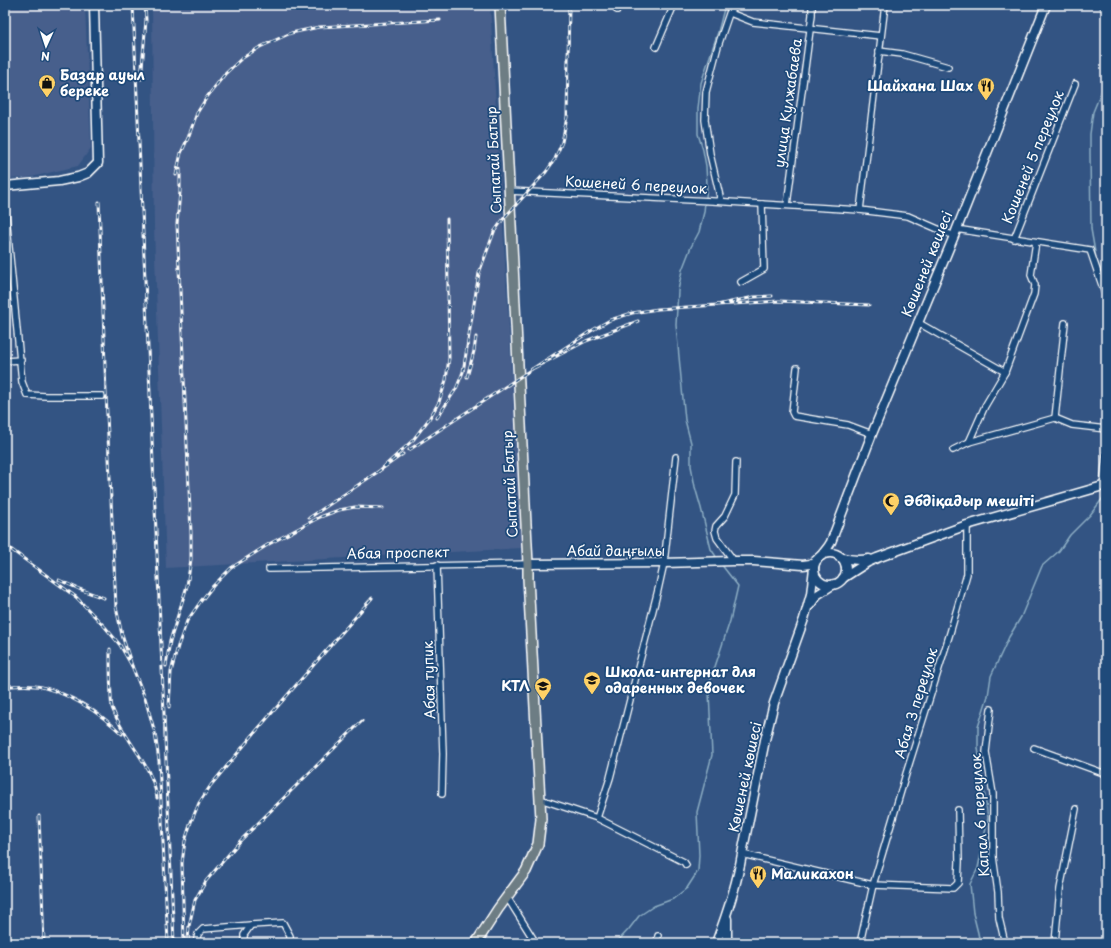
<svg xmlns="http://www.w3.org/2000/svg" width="1111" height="948" font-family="'Playpen Sans',sans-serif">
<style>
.built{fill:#465f8c}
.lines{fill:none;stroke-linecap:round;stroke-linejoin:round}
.stream{stroke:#8cadc3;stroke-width:1.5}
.street-casing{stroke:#fff;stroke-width:8}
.secondary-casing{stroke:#fff;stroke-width:11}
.primary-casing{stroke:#fff;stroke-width:12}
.street{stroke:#1f4a7a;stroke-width:5.5}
.secondary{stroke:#1f4a7a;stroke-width:8}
.primary{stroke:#6d7d84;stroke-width:9}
.rail-casing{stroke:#fff;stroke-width:3}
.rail{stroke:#1f4a7a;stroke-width:1.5;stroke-dasharray:4.5;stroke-linecap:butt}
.labels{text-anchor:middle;stroke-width:3.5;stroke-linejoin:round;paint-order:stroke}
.poi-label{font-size:14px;font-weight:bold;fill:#fff;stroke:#1f4a7a;text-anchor:start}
.street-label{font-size:14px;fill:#fff;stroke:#1f4a7a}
</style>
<rect width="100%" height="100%" fill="#335483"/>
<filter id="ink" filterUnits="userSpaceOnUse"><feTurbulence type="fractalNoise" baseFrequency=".025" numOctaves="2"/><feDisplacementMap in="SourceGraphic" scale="8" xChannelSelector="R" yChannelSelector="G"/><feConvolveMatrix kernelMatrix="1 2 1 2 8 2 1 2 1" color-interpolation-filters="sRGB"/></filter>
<g filter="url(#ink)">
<g class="built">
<polygon points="5,5 85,5 91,148 78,166 27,178 5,179"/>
<polygon points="152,5 490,5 522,548 166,568 154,228"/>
</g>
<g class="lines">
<g class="stream">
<polyline points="1098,5 1106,16"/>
<polyline points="1106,80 1093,112 1090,134 1090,153 1091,229 1096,258 1106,284"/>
<polyline points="706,198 707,185 706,166 703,150 698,134 698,108 701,83 718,32 725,5"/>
<polyline points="705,202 704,212 699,232 691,247 682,270 678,291 676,325 685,420 691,443 691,466 695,487 701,508 711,549 717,558"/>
<polyline points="546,943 549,943"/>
<polyline points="616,943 629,929 639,916 654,906 673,899 687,888 698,871 699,855 697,812 712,755 709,692 710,682 730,621 738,586 721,564"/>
<polyline points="980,943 978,933 973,913 970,884 978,868 988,818 978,748 978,727 988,696 991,676 1009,637 1021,617 1042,566 1059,551 1070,535 1090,515 1106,494"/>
</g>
<g class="street-casing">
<g id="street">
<polyline points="617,10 618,5"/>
<polyline points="730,13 753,22 881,36"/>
<polyline points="656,47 674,5"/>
<polyline points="879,51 902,54 948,67"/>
<polyline points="509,191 712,201 860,210 908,216 954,236"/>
<polyline points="721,201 710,154 705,120 706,92 718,46 732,5"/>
<polyline points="5,205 22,382 27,395 46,396 102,396"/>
<polyline points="787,205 812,15 812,5"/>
<polyline points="860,210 885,5"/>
<polyline points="956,229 1090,250 1106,297"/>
<polyline points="1014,239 1075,84"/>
<polyline points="741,282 764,269 762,204"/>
<polyline points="917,322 1005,372"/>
<polyline points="5,361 21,360"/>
<polyline points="797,368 792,412 794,416 848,425 872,434"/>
<polyline points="1055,418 1065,323"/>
<polyline points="969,442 985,406 1005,372 1034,294 1035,285 1031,275 1036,242"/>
<polyline points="953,450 969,442 1055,418 1072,425 1106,429"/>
<polyline points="1103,486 1106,454"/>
<polyline points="734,561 717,538 715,531 716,526 725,516 735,495 736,462"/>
<polyline points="437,565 443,754 442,794"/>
<polyline points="269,569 528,564"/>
<polyline points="991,709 986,752 993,794 993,857 998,892 999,918 1005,943"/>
<polyline points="1034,748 1106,774"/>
<polyline points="540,799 597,818 684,862 686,865"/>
<polyline points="597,818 610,778 658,590 664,563 676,457"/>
<polyline points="742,854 873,885 953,888 958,883 959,862 958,810"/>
<polyline points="1104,879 1106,891"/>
<polyline points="507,897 534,940"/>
<polyline points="196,943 198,934 203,929 251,925"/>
<polyline points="244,943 244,935 251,925 283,923 290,936 290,943"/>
<polyline points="657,943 658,936"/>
<polyline points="860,943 873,885 906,774 950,633 967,574 967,525"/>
<polyline points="1055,943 1060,889 1076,809"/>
</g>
</g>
<g class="secondary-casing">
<g id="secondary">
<polyline points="5,186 59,181 78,177 88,173 98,163 94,5"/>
<circle cx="830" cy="569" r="16"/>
<polyline points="821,556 828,547 831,542 872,434 954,236 1046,5"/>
<path d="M839 557C849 560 858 561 869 559"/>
<polyline points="528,564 664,563 732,561 754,561 803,565 810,564 817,560"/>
<polyline points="843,578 868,562 877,558 967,525 1103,486 1106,485"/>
<polyline points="810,605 817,595 834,584"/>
<polyline points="727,919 727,943"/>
<path d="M716 943C727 914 737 885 742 854L765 740 774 703 804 619 811 594 814 568"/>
</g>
</g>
<g class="primary-casing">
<polyline id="primary" points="476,943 498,909 526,871 538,844 541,819 528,578 528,564 500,5"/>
</g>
<use href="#street" class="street"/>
<use href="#secondary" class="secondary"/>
<use href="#primary" class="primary"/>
<g class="rail-casing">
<g id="rail">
<polyline points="133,5 174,943"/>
<polyline points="141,79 146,20 145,5"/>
<polyline points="176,175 181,153 188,138 197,113 207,97 225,74 241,59 260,47 291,33 319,27 440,20"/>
<polyline points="99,202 106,393 116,607 122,635 132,666"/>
<polyline points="772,296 754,297 717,305 779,301 869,305"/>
<polyline points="638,321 586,341 532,369 591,331 610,320 632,313 658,309 717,305"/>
<polyline points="467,377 474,351 476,337"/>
<polyline points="437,418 456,389 463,372 479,273 494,232 504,218 546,172 555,159 562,142 567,117 569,5"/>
<polyline points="409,450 532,369"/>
<polyline points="403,454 379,471 413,440 429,419 439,402 446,380 449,358 447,219"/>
<polyline points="309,518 379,471"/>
<polyline points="5,545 76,597 105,627 120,645 132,666 145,698 155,733 159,761 168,943"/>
<polyline points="59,580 79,589 104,598"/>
<path d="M110 649C110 664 110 680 111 695 111 700 111 706 113 710 125 742 152 763 157 798"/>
<polyline points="166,666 170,641 187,586 191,559 191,533 177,224 180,192 180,169"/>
<path d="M5 686C17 686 31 684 42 687 72 695 100 713 122 734"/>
<polyline points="169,707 171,672 178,646 187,621 201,601 213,586 231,568 269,544 320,517 339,510 355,507 383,508"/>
<polyline points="39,816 44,943"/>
<polyline points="188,941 189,926 195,900 206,881 241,840 362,721"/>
<polyline points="184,943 182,863 185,841 191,822 199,803 211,785 257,730 372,598"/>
</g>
</g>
<use href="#rail" class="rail"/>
</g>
</g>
<defs>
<g id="shop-pin" transform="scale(0.9)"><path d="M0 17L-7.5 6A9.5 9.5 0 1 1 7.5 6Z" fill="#ffd166" stroke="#1f4a7a"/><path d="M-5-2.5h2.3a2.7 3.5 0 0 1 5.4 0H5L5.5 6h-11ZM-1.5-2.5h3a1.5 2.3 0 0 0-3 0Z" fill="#111"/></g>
<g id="restaurant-pin" transform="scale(0.9)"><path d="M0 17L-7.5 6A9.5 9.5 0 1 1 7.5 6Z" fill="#ffd166" stroke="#1f4a7a"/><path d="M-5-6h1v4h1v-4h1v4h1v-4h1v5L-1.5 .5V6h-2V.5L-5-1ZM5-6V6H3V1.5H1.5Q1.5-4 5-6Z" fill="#111"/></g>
<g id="mosque-pin" transform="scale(0.9)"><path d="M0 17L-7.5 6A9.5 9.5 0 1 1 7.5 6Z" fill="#ffd166" stroke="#1f4a7a"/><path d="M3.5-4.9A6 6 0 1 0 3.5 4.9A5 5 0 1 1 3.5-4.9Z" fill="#111"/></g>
<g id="school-pin" transform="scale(0.9)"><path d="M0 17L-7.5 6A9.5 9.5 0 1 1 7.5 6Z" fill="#ffd166" stroke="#1f4a7a"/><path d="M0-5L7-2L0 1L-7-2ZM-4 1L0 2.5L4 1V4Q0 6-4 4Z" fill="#111"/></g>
</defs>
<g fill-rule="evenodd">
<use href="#shop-pin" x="47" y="83"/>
<use href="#restaurant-pin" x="986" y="86"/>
<use href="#mosque-pin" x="891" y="501"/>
<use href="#school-pin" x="592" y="680"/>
<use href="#school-pin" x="543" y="686"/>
<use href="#restaurant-pin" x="758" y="874"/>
</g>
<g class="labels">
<g class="poi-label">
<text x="60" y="80">Базар ауыл<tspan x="60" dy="16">береке</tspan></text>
<text x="973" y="91" text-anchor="end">Шайхана Шах</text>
<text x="904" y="506">Әбдіқадыр мешіті</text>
<text x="605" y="677">Школа-интернат для<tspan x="605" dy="16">одаренных девочек</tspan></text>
<text x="530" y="691" text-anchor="end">КТЛ</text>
<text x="771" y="879">Маликахон</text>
</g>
<g class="street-label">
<text transform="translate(788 103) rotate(-82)" y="5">улица Кулжабаева</text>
<text transform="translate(1033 157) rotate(-68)" y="5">Кошеней 5 переулок</text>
<text transform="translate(494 160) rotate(-93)" y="5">Сыпатай Батыр</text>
<text transform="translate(636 185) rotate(3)" y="5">Кошеней 6 переулок</text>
<text transform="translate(927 264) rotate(-68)" y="5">Көшеней көшесі</text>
<text transform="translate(510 484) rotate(-93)" y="5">Сыпатай Батыр</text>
<text x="616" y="556">Абай даңғылы</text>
<text transform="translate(398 553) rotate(-1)" y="5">Абая проспект</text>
<text transform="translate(429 680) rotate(-92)" y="5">Абая тупик</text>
<text transform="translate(916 703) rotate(-73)" y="5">Абая 3 переулок</text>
<text transform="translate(745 777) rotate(-78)" y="5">Көшеней көшесі</text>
<text transform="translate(980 815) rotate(-94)" y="5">Капал 6 переулок</text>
</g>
</g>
<rect width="1111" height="948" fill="none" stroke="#1f4a7a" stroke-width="20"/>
<rect x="10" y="10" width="1091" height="928" fill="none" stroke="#fff" stroke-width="1.5" filter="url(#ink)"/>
<g transform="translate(46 46) rotate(183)" stroke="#1f4a7a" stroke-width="3" paint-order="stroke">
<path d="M0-3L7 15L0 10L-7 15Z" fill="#ffffff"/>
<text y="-6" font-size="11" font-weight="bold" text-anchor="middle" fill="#ffffff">N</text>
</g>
</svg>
